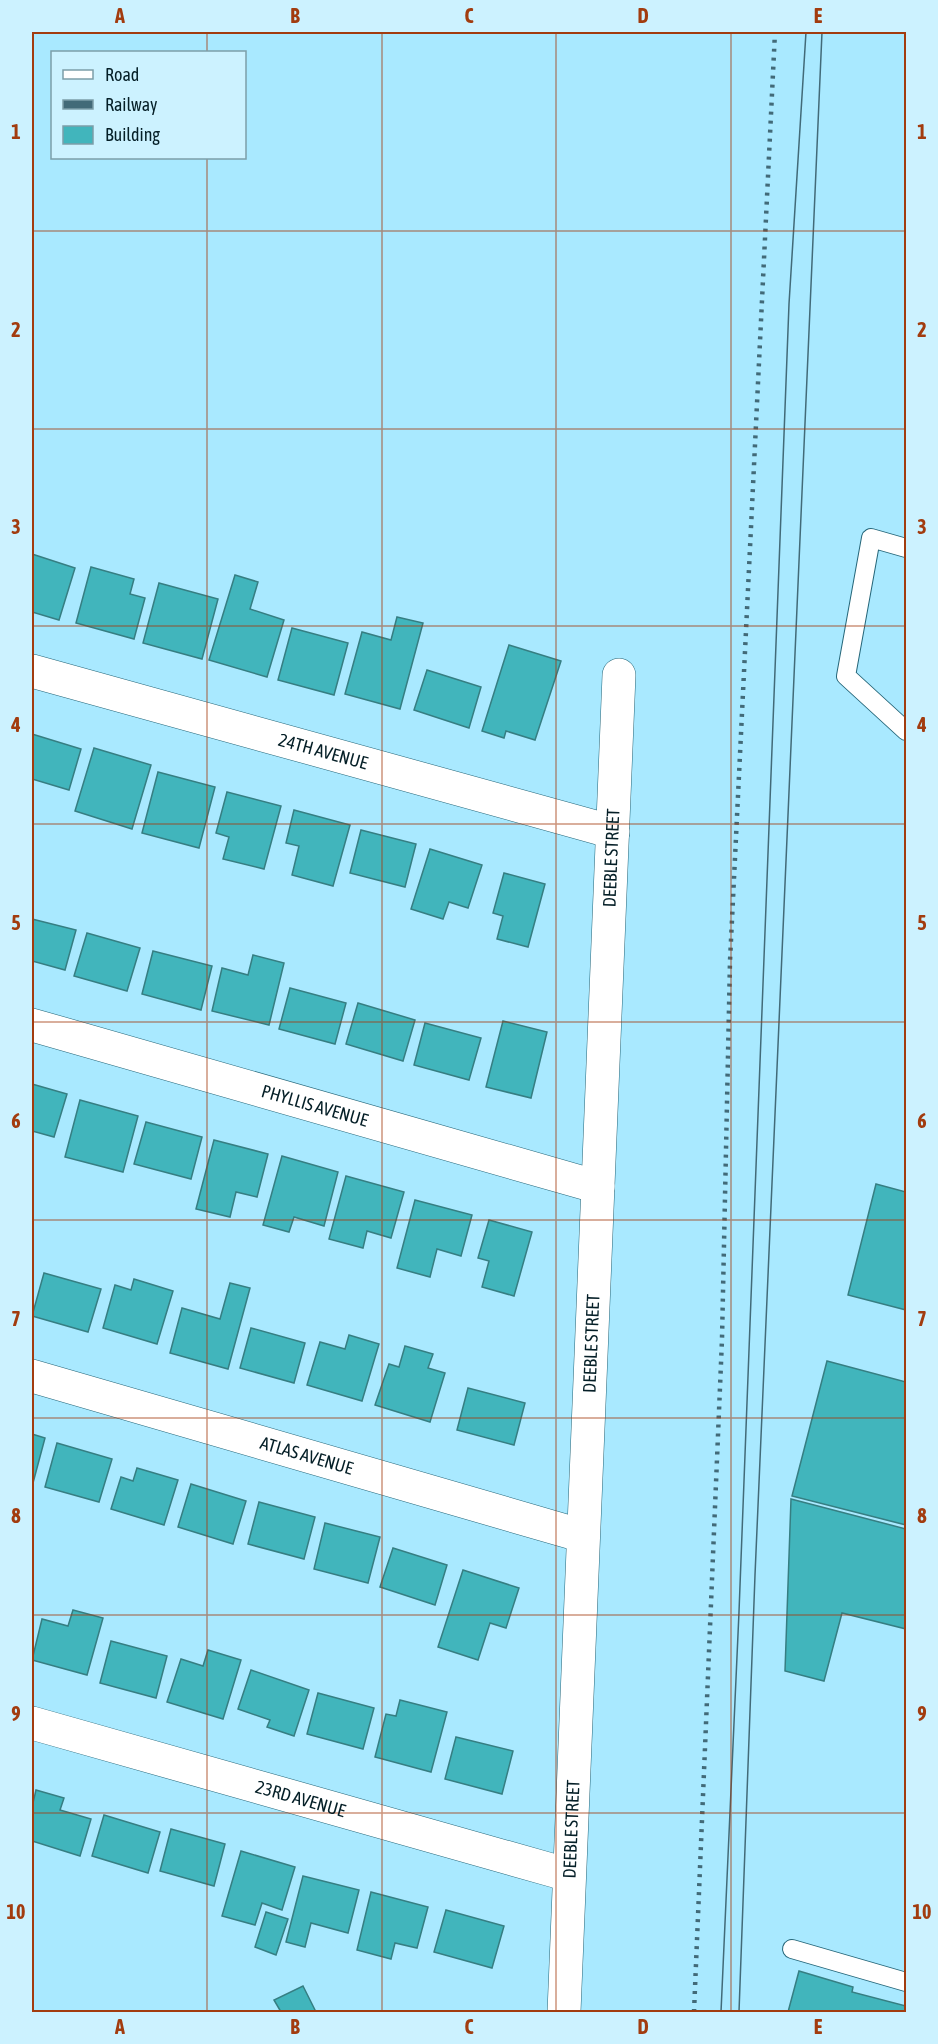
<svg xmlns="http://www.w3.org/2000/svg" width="938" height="2044" font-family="'Asap Condensed',sans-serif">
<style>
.building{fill:#41b5bc;stroke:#367e82;stroke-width:1.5}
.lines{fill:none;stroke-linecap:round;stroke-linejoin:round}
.lane-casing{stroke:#256679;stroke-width:20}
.street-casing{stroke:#256679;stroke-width:34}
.lane{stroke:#fff;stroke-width:18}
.street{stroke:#fff;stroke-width:33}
.tram{stroke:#426a78;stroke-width:1.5}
.rail{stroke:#426a78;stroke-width:4.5;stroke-dasharray:3 6;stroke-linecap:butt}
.grid{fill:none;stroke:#a23c0f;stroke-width:1.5;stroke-opacity:0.55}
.labels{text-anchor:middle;stroke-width:4.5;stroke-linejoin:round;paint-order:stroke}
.street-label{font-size:18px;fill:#051f27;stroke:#ccf2ff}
.neatline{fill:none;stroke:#a23c0f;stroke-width:2}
.grid-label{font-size:20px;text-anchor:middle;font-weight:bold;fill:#a23c0f}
</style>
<rect width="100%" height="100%" fill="#a9e9ff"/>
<g class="building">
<polygon points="32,554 75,568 59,620 32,612"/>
<polygon points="91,567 134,579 130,594 145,598 134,639 76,623"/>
<polygon points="235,575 258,582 250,609 284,620 267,677 209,660"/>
<polygon points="159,583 218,599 202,659 143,643"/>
<polygon points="397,617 423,623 400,709 345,694 362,632 391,640"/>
<polygon points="292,628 348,643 334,695 278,680"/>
<polygon points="509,645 561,661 535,740 506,731 504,738 482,731"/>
<polygon points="427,670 481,687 469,728 414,710"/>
<polygon points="32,734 81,749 69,790 32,779"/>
<polygon points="94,748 151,765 132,829 75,811"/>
<polygon points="158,772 215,787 199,848 142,833"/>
<polygon points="227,792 281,806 264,869 223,859 229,837 216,833"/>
<polygon points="294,810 350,825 333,886 292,875 299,846 286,843"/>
<polygon points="361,830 416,844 405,887 350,873"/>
<polygon points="430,849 482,865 468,908 449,902 443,919 411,909"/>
<polygon points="504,873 545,884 528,947 497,939 503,916 493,913"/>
<polygon points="32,919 76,930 65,970 32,961"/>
<polygon points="87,933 140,948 127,991 74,976"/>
<polygon points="153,951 212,966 201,1010 142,994"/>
<polygon points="253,955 284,963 269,1025 212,1011 222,968 248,975"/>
<polygon points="290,988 346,1003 335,1044 279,1029"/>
<polygon points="358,1003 415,1020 403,1061 346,1044"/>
<polygon points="503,1021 547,1032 531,1098 486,1087"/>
<polygon points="425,1023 481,1038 469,1080 414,1065"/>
<polygon points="32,1084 67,1094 54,1137 32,1131"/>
<polygon points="80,1100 138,1116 123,1172 65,1157"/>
<polygon points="146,1122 202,1137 191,1179 134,1164"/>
<polygon points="214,1140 268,1154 257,1197 236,1192 230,1217 196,1209"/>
<polygon points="282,1156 338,1172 324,1226 294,1217 289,1232 263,1225"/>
<polygon points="346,1176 404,1192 391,1238 367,1231 363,1248 329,1239"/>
<polygon points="876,1184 906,1192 906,1310 848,1295"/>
<polygon points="415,1200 472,1215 461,1256 437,1249 430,1277 397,1268"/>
<polygon points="489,1220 532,1232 514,1296 482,1287 489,1261 478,1258"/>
<polygon points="44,1273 101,1289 88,1332 32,1316"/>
<polygon points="134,1279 173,1291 157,1344 103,1328 115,1285 131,1290"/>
<polygon points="230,1283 250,1288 228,1369 170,1353 182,1308 220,1319"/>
<polygon points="251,1328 305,1343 294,1383 240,1368"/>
<polygon points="349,1335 379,1344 362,1401 307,1385 320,1342 345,1349"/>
<polygon points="405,1346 433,1354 428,1368 445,1373 430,1422 375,1405 389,1364 399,1367"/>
<polygon points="827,1361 906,1382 906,1525 792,1496"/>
<polygon points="468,1388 525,1403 514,1445 457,1430"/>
<polygon points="32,1434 45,1438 33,1483 32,1483"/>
<polygon points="57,1443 112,1459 99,1502 45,1487"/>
<polygon points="137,1468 178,1480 164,1525 111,1509 121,1477 133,1481"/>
<polygon points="191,1484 246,1501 233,1544 178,1527"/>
<polygon points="791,1499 906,1529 906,1629 842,1613 824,1681 785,1671"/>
<polygon points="259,1502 315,1517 304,1559 248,1544"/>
<polygon points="325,1523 380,1537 368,1583 314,1569"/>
<polygon points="393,1548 447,1565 435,1605 380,1587"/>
<polygon points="463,1570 519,1588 506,1628 490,1623 478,1660 438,1647"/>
<polygon points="73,1610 103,1618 87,1675 32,1660 42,1619 68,1626"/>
<polygon points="111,1641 167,1656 156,1698 100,1683"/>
<polygon points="208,1650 241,1660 223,1719 167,1702 181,1659 203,1666"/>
<polygon points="251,1670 309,1690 294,1736 267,1727 270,1720 238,1709"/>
<polygon points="318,1693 374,1708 363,1749 307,1734"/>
<polygon points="400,1700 447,1712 431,1772 375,1757 386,1714 396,1716"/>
<polygon points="456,1737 513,1751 502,1794 445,1779"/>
<polygon points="36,1790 64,1798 60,1810 91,1819 80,1856 32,1841 32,1807"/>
<polygon points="104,1815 160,1832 148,1873 92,1856"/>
<polygon points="171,1829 225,1844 214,1886 160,1871"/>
<polygon points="241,1851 295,1867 282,1910 262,1903 255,1925 222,1916"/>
<polygon points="303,1876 359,1890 348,1933 311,1923 305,1947 286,1942"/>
<polygon points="371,1892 428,1907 417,1948 395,1943 391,1959 357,1950"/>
<polygon points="446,1910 504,1926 492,1968 434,1952"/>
<polygon points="266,1912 288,1919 276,1955 255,1947"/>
<polygon points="799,1971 853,1987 852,1992 906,2006 906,2012 788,2012"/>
<polygon points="303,1986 316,2012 281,2012 274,2000"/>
</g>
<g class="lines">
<g class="lane-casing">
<g id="lane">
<polyline points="906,548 871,538 846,676 906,731"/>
<polyline points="792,1949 906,1982"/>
</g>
</g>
<g class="street-casing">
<g id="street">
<path id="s1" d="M32 671 613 832"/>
<path id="s2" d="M32 1025 598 1187"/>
<path id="s3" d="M32 1376 583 1536"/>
<path id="s4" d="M32 1723 569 1875"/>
<path id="s5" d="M564 2012 619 675"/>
</g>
</g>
<use href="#lane" class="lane"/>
<use href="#street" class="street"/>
<g class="tram">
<polyline points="721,2012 739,1612 789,304 806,32"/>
<polyline points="739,2012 755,1575 822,32"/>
</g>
<polyline class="rail" points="694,2012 722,1339 730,961 775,32"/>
</g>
<path class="grid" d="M207 32V52M382 32V2012M556 32V2012M731 32V2012M207 158V2012M32 231H906M32 429H906M32 626H906M32 824H906M32 1022H906M32 1220H906M32 1418H906M32 1615H906M32 1813H906"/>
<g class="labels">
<g class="street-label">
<text dy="6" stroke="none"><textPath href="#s1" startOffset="302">24TH AVENUE</textPath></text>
<text dy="6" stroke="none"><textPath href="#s5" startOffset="1155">DEEBLE STREET</textPath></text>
<text dy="6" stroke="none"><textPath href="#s2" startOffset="294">PHYLLIS AVENUE</textPath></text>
<text dy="6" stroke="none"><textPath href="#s5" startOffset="669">DEEBLE STREET</textPath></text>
<text dy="6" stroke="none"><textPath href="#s3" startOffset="286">ATLAS AVENUE</textPath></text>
<text dy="6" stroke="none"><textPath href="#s4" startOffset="279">23RD AVENUE</textPath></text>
<text dy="6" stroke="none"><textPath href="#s5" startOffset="183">DEEBLE STREET</textPath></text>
</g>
</g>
<rect width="938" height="2044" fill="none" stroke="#ccf2ff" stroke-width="66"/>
<rect x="51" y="51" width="195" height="108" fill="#ccf2ff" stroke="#7c9ea9" stroke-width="1.5"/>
<rect x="63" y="70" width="30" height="9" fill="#ffffff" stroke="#7c9ea9" stroke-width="1.5"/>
<text x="105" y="81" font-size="18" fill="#051f27">Road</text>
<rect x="63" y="100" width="30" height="9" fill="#426a78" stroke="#7c9ea9" stroke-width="1.5"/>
<text x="105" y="111" font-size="18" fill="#051f27">Railway</text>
<rect x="63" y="126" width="30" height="18" fill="#41b5bc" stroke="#7c9ea9" stroke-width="1.5"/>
<text x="105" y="141" font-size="18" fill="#051f27">Building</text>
<rect x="33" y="33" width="872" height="1978" class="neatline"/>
<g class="grid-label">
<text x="120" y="23">A</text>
<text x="295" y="23">B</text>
<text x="469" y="23">C</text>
<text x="643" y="23">D</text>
<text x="818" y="23">E</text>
<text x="16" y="139">1</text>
<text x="922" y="139">1</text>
<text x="16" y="337">2</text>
<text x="922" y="337">2</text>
<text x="16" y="534">3</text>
<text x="922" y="534">3</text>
<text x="16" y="732">4</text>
<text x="922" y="732">4</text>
<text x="16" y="930">5</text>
<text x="922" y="930">5</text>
<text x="16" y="1128">6</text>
<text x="922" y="1128">6</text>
<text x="16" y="1326">7</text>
<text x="922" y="1326">7</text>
<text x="16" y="1523">8</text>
<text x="922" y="1523">8</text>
<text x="16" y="1721">9</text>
<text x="922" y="1721">9</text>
<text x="16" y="1919">10</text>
<text x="922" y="1919">10</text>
<text x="120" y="2034">A</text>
<text x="295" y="2034">B</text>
<text x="469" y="2034">C</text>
<text x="643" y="2034">D</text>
<text x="818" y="2034">E</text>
</g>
</svg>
